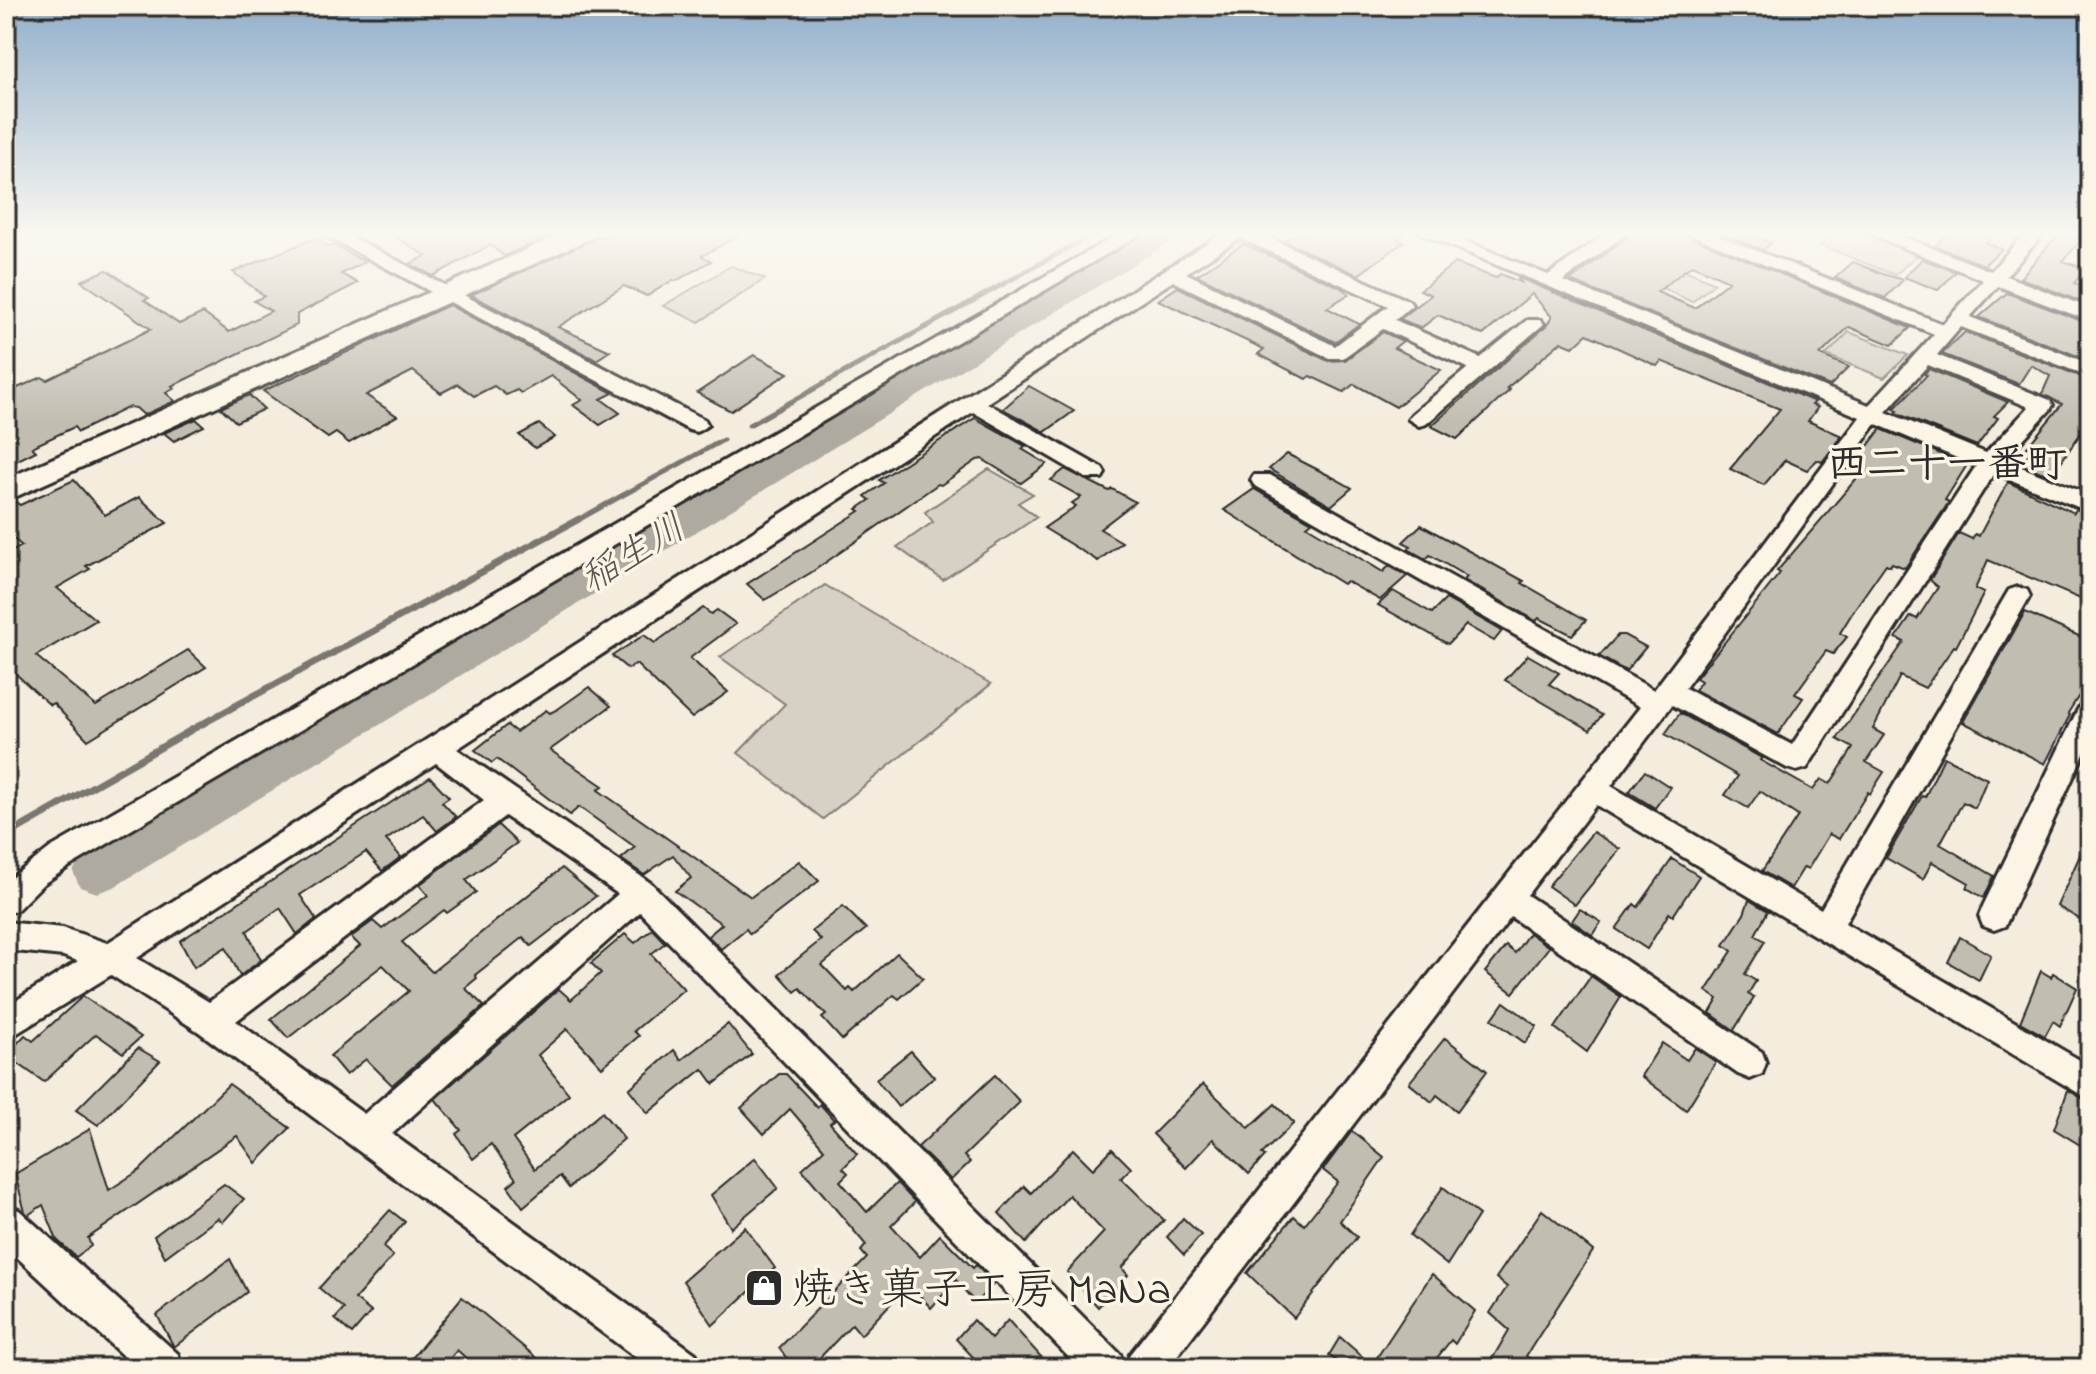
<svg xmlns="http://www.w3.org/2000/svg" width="2096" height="1374" font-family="'Indie Flower','Klee One',sans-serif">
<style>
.green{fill:#d6d1c4;stroke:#807e78;stroke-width:2}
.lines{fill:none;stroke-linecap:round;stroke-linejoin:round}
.stream-far1{stroke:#7a7771;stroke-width:5}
.stream{stroke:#7a7771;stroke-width:7}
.river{fill:#afaaa0;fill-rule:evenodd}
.building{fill:#c2bdb1;stroke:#2b2b2b;stroke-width:2;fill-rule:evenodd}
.minor-casing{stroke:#2b2b2b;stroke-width:6}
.tertiary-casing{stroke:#2b2b2b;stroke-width:6}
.minor{fill:#fcf5e5;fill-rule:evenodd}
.tertiary{fill:#fcf5e5;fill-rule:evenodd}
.labels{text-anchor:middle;stroke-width:7;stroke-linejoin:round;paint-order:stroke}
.water-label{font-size:38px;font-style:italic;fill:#595754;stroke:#fcf5e5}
.quarter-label{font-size:40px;font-weight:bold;fill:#2b2b2b;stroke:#fcf5e5}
.near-poi-label{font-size:44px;fill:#2b2b2b;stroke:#fcf5e5;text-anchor:start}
</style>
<rect width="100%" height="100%" fill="#f4edde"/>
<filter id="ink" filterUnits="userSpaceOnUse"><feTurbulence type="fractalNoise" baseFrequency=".0125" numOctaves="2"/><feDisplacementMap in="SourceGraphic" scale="16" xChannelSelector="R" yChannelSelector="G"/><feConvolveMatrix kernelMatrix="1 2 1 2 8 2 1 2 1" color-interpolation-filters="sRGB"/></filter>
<g filter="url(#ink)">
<g class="green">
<polygon points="1836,232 1858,232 1917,255 1895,275 1820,245"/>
<polygon points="731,266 765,279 699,322 663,306"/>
<polygon points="1680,268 1715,283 1692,302 1656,285"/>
<polygon points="1849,332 1908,355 1884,378 1826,355"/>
<polygon points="989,469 1033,494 1018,503 1037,517 943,580 897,547 933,522 925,512"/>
<polygon points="825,585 991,684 823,819 738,753 785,704 720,657"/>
</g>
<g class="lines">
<g class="stream-far1">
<polyline points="749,425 1097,232"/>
<polyline points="576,521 723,440"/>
</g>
<polyline class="stream" points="18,829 193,729 579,519"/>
<polygon class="river" points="1146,232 1181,232 1177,238 114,887 97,893 80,887 73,872 80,857"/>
</g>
<g class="building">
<polygon points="388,232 558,232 504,256 490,245 433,276 410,264 426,256"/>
<polygon points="613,232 745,232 702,256 711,261 676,281 673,280 647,296 624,286 558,327 610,351 596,360 471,295 598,236 601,238"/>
<polygon points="1298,232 1407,232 1397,239 1404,242 1358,275 1284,241"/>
<path d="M1634 232H1681L1910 328 1892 345 1849 327 1820 355 1849 367 1830 386 1570 281ZM1692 265 1729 281 1695 308 1657 292Z"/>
<polygon points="1718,232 1744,232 1771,243 1763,250"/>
<polygon points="1949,232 1996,232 1986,243 2002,249 1984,265 1935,246"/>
<polygon points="2060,232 2088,232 2063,261 2086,269 2074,283 2090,289 2090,305 2020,278"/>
<polygon points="315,238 329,247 334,245 365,262 341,274 358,283 297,314 297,325 172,386 175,388 166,393 175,401 144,415 136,408 129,407 78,432 74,427 32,447 36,451 6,466 6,393 42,377 47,380 151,329 81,281 107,270 149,298 144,300 179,324 203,313 229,332 271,311 254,301 264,296 233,272"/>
<polygon points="1243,244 1340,287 1349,294 1327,308 1359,324 1335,342 1197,275"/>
<polygon points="1922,259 1956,272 1938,290 1904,277"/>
<polygon points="1853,262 1883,274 1903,280 1885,298 1835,278"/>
<polygon points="1455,263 1496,278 1500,274 1522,283 1517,277 1815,402 1812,405 1818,407 1808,421 1842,436 1822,462 1817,460 1807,470 1785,460 1764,485 1730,469 1780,409 1661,361 1657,366 1587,334 1573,347 1561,342 1507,388 1510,390 1457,439 1431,426 1546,326 1552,317 1532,294 1483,335 1438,315 1421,328 1400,319 1431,295 1420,290"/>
<polygon points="1178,287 1328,361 1345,360 1383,332 1403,341 1394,348 1441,370 1396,407 1354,384 1344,392 1310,376 1306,379 1258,354 1264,349 1158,300"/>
<polygon points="2007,293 2090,324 2090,361 1979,317"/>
<polygon points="449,305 613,393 601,399 620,413 600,425 573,405 582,400 551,376 521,393 517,390 506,395 494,386 474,396 458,384 441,393 413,371 366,395 397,416 349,443 336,433 328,438 263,391"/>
<polygon points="1965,332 2090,380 2090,420 2051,476 2021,464 2032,449 2027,447 2062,404 2042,394 2050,376 2031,365 2019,384 1942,354"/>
<polygon points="754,355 788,373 731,411 697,393"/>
<polygon points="1929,369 2008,402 1994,416 1998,418 1977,446 1896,413 1898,411 1894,409 1927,375 1924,374"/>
<polygon points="1029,386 1074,411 1045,432 1003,409"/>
<polygon points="249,395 264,409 236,422 221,408"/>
<polygon points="975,418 1025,446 1022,449 1047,464 1021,483 982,459 977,460 941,485 938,484 812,572 765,600 747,584 860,511 857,509 870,500 865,496 884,483 879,480"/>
<polygon points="196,419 204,426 174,441 164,433"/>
<polygon points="539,424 555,437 535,448 519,435"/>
<polygon points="1881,429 1967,465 1945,500 1949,502 1905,568 1892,563 1890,566 1886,564 1856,607 1840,633 1847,637 1833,654 1826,651 1795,694 1803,698 1778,734 1695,690 1701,681 1696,678 1780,573 1777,571 1857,478 1845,472 1864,446 1867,447"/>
<polygon points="1287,454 1334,478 1352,488 1331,506 1269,469"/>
<polygon points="1065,469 1109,491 1112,489 1135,502 1100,529 1122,542 1098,561 1044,528 1076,506 1072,503 1081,497 1051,480"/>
<polygon points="74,480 105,515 139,497 167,523 86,566 90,569 57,588 96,620 36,656 96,706 188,650 206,667 88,740 53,703 50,705 6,665 6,554 22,546 6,532 6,504 14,501 20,505"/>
<polygon points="2008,482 2074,513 2076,509 2090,515 2090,603 1988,560 1975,589 1984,593 1956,647 1954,646 1925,688 1900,676 1873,729 1884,735 1866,762 1884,772 1870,794 1868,792 1839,839 1829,834 1808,869 1804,867 1791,888 1762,871 1798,816 1760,791 1748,808 1725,795 1738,776 1665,734 1680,713 1762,758 1760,760 1813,790 1821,779 1830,784 1853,748 1837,739 1904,642 1896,638 1911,616 1917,619 1938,587 1930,580 1959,533 1972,539 1975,534 1979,536"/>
<polygon points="1254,489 1312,522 1307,526 1383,572 1389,566 1407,576 1380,600 1346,581 1343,584 1224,510"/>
<polygon points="1421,525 1524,581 1522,583 1586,620 1572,635 1539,618 1536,621 1464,580 1467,577 1430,555 1426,559 1408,549 1411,546 1403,542"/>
<polygon points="1393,591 1432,613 1446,599 1502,631 1494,641 1466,625 1448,644 1378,605"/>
<polygon points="703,608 711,614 717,610 736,624 690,658 728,692 692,718 636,664 628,669 612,656 644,635 655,643"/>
<polygon points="2025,612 2090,641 2090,678 2068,713 2070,715 2045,764 1963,722"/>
<polygon points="1618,635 1624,635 1646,647 1626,671 1599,656"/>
<polygon points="1528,655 1559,673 1549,684 1602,715 1590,730 1505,680"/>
<polygon points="589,687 611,706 550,750 603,786 598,790 751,897 799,861 819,881 750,934 746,929 721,949 708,936 722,924 675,891 691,878 673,855 644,875 621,859 635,847 579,807 570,815 497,759 492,763 475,750 507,725 516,732 546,710 550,713 558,709"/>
<polygon points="1944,757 1987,779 1975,808 1963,802 1940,844 1994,876 1984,898 1967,888 1969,883 1932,862 1923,879 1886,858 1922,796 1925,797"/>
<polygon points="1645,771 1670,787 1655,808 1629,792"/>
<polygon points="430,777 449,797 442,802 456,817 437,831 423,815 386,840 401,857 382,871 366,852 300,895 316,919 297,934 280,908 247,931 261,960 240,976 226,947 194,967 180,941"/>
<polygon points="498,825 517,843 466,880 476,892 447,913 444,910 402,942 432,972 562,868 596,896 531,946 523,937 475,975 477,978 465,988 484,1006 392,1085 366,1059 346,1075 330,1056 409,991 383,965 288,1038 271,1019 360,946 351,937 373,921 382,929 428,895 419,885"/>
<polygon points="1593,832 1620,849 1575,905 1548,886"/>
<polygon points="2090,833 2090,925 2057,906"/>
<polygon points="1672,859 1699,876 1673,916 1669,913 1647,949 1616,929 1634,904 1638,907"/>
<polygon points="1749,900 1768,911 1755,935 1765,941 1745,974 1756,981 1748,994 1754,998 1734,1030 1710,1013 1718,999 1706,991 1732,951 1724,945 1744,914"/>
<polygon points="843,906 866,929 822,965 847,991 850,988 854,992 897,953 923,978 899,999 894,995 842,1040 822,1018 826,1015 800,988 795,992 779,974 821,940 812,931"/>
<polygon points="1580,909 1601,922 1592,935 1572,921"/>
<polygon points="652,929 665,943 651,954 684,989 634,1031 639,1036 602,1067 567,1029 538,1055 569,1094 513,1139 535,1169 602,1112 624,1139 569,1188 560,1176 523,1207 508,1186 516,1179 491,1144 473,1159 456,1134 461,1130 435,1099 559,989 571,1000 601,973 591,963 625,934 635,943"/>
<polygon points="1529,933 1549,947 1513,993 1485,972 1506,946 1515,953"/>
<polygon points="1960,937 1991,955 1979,980 1948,962"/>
<polygon points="2041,971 2051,977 2053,973 2077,988 2060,1026 2053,1021 2045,1036 2020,1022"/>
<polygon points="1591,976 1621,997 1587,1052 1555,1028"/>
<polygon points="83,996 141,1037 123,1053 96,1034 44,1082 6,1055 25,1035 33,1041"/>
<polygon points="1504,1002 1537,1026 1525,1043 1492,1019"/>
<polygon points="728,1024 752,1054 714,1084 703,1069 648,1113 629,1089 674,1050 681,1060"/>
<polygon points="1445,1038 1487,1071 1457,1111 1437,1095 1432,1102 1409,1083"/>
<polygon points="1662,1043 1687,1060 1695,1048 1716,1062 1686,1110 1641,1076"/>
<polygon points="138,1048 160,1061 98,1125 76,1110"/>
<polygon points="911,1051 934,1077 898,1107 876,1079"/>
<polygon points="779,1074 786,1074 817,1107 820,1104 834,1120 830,1123 857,1154 843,1168 848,1173 840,1181 867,1212 897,1183 915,1202 891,1226 920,1257 940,1235 973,1268 976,1265 994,1284 975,1303 956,1280 931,1308 909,1284 861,1335 852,1324 810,1368 794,1368 779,1348 867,1258 861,1251 866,1245 802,1169 824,1149 790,1109 764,1134 741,1108"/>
<polygon points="995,1075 1020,1102 964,1156 970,1162 951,1180 918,1147"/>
<polygon points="229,1084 290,1128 256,1163 237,1136 88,1238 91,1246 76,1257 57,1240 43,1205 28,1215 25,1212 15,1174 90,1129 109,1190 140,1170"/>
<polygon points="1203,1084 1249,1128 1275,1104 1294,1123 1262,1154 1265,1156 1249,1174 1213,1139 1186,1168 1153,1134"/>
<polygon points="2068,1090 2090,1103 2090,1151 2054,1129"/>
<polygon points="1352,1131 1384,1157 1340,1221 1357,1237 1294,1318 1247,1273 1294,1216 1304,1225 1338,1182 1323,1170"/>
<polygon points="1073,1149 1093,1169 1112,1149 1131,1168 1121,1178 1164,1220 1122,1268 1128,1275 1098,1307 1067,1272 1104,1232 1069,1195 1026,1243 999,1213 1024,1186 1031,1193"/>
<polygon points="755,1158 778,1188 731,1228 711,1195"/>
<polygon points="224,1184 244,1199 223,1222 218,1218 165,1257 154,1236"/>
<polygon points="1443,1187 1479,1215 1447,1265 1410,1235"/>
<polygon points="390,1210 405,1222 383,1247 393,1256 355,1299 371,1312 352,1334 335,1319 344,1309 319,1288"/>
<polygon points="1542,1210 1593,1251 1526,1356 1541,1368 1487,1368 1509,1330 1490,1313 1507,1287 1496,1278"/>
<polygon points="1183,1218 1201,1235 1184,1255 1167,1237"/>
<polygon points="745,1227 775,1268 713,1325 683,1281"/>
<polygon points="230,1259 247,1292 174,1347 157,1315"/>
<polygon points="1432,1274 1475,1311 1455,1344 1451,1340 1429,1368 1344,1368 1329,1355 1340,1337 1372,1365"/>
<polygon points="462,1297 480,1311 549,1368 477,1368 457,1350 443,1368 404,1368"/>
<polygon points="973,1320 991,1339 1008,1320 1051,1368 965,1368 974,1358 956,1339"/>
</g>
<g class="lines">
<g class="minor-casing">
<g id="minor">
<polygon points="319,232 342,232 705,420 708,425 697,432 689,430"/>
<polygon points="1122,232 1144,232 70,866 43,884 17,910 6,914 6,882 50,848"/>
<path d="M1224 232H1257L1409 301 1412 305 1395 320 1480 358 1527 320H1541L1544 324 1426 424 1419 426 1408 419 1412 414 1468 368 1383 329 1343 358H1329L1173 281 987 403 1102 468 1105 473 1102 478H1086L973 412 457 749 652 884 1120 1354 1125 1368 1130 1354 1640 707 1254 485 1251 480 1254 475H1270L1654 690 1860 417 1418 232H1443L1548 275 1608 232H1629L1563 281 1869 405 1934 334 1684 232H1709L1943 324 1983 280 1865 232H1891L1991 271 2026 232H2045L2006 276 2090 308V321L1998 286 1970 317 2090 364V377L1961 327 1937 355 2050 400 2053 405 2050 410 2004 460 2090 495V512L1994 473 1807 768 1797 771 1787 768 1672 705 1611 786 1821 909 2009 590 2018 587 2027 590 2030 596 1845 923 2090 1066V1100L1596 805 1527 895 1762 1052 1766 1063 1762 1074 1750 1079 1738 1074 1511 917 1168 1368H1079L640 912 392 1134 696 1354 701 1368H650L199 1032 111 975 6 1040V1007L78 961 63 956 6 950V922L63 928 107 943ZM1240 238 1388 306 1335 346 1186 273ZM1928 365 2029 407 1986 453 1886 412ZM1876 424 1976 466 1792 745 1685 688ZM436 763 484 800 209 1002 137 958ZM505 816 618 894 364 1114 236 1021Z"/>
<polygon points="2090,701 2090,740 2005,926 1994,930 1983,926 1979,916 1983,906 2077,711 2081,704"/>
<polygon points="6,1205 19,1210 178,1354 183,1368 136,1368 6,1247"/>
</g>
</g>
<g class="tertiary-casing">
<polygon id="tertiary" points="566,232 597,232 594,237 6,501 6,479"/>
</g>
<use href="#minor" class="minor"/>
<use href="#tertiary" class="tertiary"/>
</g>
</g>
<linearGradient id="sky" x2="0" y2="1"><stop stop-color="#91b0cb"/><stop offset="0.55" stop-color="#faf7f0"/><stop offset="1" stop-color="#faf7f0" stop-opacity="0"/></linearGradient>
<rect width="2096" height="425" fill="url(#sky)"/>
<defs>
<g id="shop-square" transform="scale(2)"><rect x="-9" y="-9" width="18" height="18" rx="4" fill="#2b2b2b" stroke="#fcf5e5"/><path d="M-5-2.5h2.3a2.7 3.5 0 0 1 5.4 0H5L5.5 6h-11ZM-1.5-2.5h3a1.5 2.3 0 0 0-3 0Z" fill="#fff"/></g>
</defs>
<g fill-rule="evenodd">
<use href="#shop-square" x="764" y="1288"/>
</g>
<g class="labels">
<g class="water-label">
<text transform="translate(632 552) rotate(-31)" y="13">稲生川</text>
</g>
<g class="quarter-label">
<text x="1947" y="476">西二十一番町</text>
</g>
<g class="near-poi-label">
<text x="792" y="1303">焼き菓子工房 MaNa</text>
</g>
</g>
<rect width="2096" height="1374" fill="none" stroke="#fcf5e5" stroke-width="32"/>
<rect x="16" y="16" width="2064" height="1342" fill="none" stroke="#2b2b2b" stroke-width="3" filter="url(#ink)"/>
</svg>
